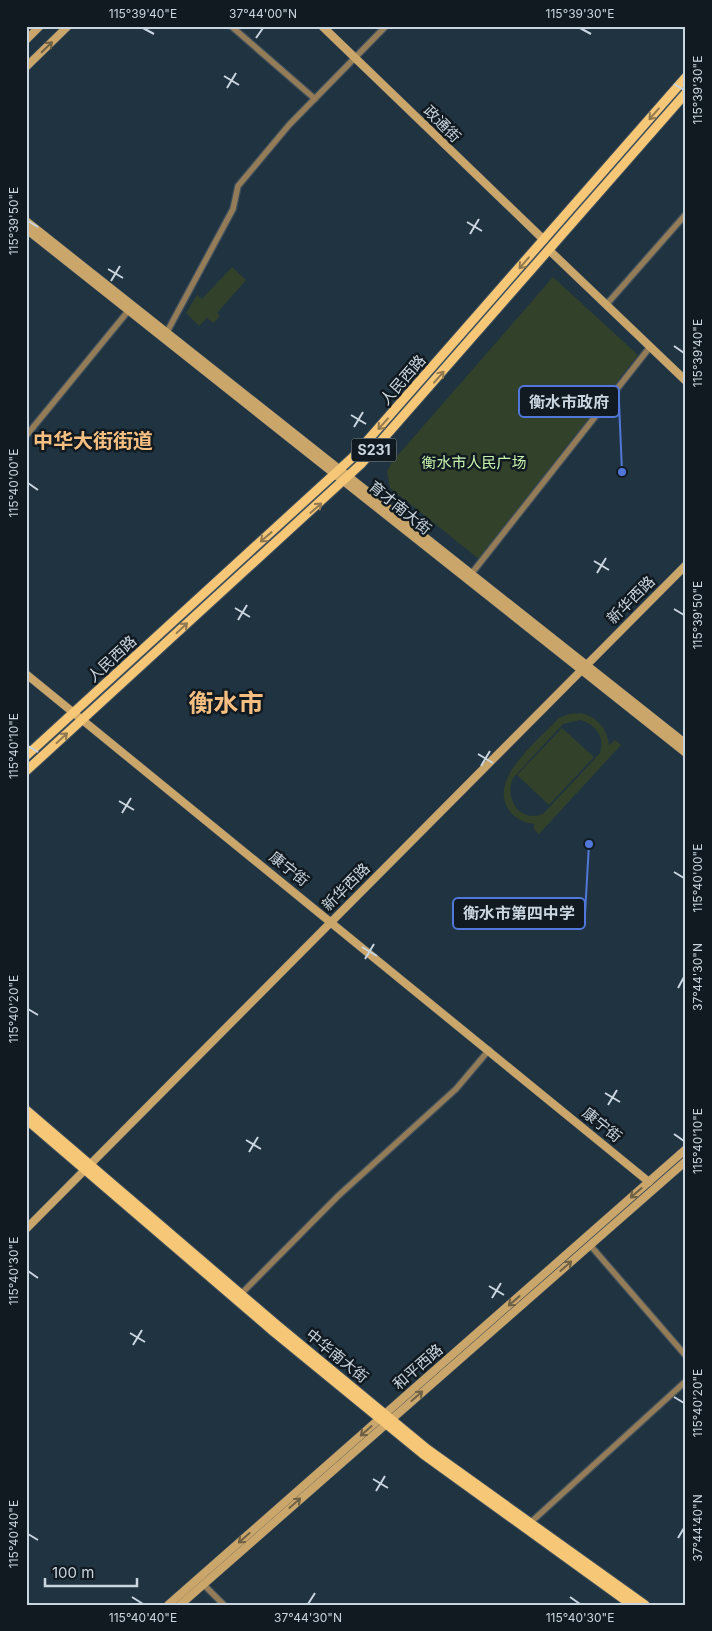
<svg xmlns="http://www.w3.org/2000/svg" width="712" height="1631" font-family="Inter,'Noto Sans SC',sans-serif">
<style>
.green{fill:#32412a;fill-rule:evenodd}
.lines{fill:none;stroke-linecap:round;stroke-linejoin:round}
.street-casing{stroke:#3f505d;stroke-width:8}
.secondary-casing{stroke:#3f505d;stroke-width:9}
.primary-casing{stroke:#3f505d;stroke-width:11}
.street{stroke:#937c57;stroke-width:5.5}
.secondary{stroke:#cba66a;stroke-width:8}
.primary{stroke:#f7c778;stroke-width:9}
.oneway{stroke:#6e6045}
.oneway2{stroke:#907950}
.ticks{fill:none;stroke:#cad6df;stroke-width:2}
.labels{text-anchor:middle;stroke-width:5;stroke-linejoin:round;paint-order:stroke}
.shield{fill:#111a20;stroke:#929ea6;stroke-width:1}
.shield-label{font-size:14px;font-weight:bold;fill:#cad6df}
.street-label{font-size:15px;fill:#cad6df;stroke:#111a20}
.park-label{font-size:15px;fill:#c6f2ad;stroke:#111a20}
.district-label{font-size:20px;font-weight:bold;fill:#f6bf82;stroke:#111a20}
.town-label{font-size:25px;font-weight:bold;fill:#f6bf82;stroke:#111a20}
.leader{fill:none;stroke:#5177da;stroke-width:2}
.callout-dot{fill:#5177da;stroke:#111a20;stroke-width:2}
.callout{fill:#111a20;stroke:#5177da;stroke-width:2}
.callout-label{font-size:16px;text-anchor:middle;font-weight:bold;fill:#cad6df}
.neatline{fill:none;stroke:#cad6df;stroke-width:2}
.ticks-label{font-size:12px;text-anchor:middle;fill:#cad6df}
</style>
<rect width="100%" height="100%" fill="#203341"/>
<g class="green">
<polygon points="232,267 246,280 217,313 220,316 213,323 207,318 199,326 186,313 197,295 202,299"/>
<polygon points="553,277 638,355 479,559 390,488 387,471 392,462"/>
<path d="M581 713C597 717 607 728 609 745L615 740 621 745 539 834 533 828 535 824C525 823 515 819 509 810 487 779 539 740 559 718L569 714ZM580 720C596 724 605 737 600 753L543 814C520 823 504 799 513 778L563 724Z"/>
<polygon points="562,728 594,757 549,805 517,775"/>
</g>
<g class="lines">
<g class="street-casing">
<g id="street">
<polyline points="231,26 315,99"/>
<polyline points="606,305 686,214"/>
<polyline points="167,332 233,209 238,186 289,125 386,26"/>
<polyline points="26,436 129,310"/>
<polyline points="472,573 650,347"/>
<polyline points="590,1245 686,1356"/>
<polyline points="241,1294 338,1196 456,1089 489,1050"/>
<polyline points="530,1523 686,1381"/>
<polyline points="203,1584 224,1605"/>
</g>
</g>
<g class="secondary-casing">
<g id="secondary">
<polyline points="322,26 544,240"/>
<polyline points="26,40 40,26"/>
<polyline points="26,67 68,26"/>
<polyline points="26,221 686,744"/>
<polyline points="26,229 686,753"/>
<polyline points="549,250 686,381"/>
<polyline points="26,674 649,1182"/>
<polyline points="26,1229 686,565"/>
<polyline points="168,1605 686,1149"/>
<polyline points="180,1605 686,1161"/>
</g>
</g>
<g class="primary-casing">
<g id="primary">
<polyline points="26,756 353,457 686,77"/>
<polyline points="26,771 361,464 686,93"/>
<polyline points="26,1110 278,1326 427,1449 645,1605"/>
<polyline points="26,1119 274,1332 423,1454 632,1605"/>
</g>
</g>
<use href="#street" class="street"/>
<use href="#secondary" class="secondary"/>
<use href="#primary" class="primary"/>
</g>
<defs><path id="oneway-shaft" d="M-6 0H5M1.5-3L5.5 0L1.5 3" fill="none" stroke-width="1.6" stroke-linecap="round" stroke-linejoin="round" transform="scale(1.25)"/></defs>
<g class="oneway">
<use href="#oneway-shaft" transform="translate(47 47) rotate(-44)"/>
<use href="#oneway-shaft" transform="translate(636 1193) rotate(139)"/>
<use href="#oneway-shaft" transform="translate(566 1266) rotate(-41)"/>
<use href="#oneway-shaft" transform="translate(514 1301) rotate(139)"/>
<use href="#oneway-shaft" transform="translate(417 1396) rotate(-41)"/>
<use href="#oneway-shaft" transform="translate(366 1431) rotate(139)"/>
<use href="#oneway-shaft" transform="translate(295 1503) rotate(-41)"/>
<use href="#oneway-shaft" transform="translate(244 1538) rotate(139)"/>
</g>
<g class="oneway2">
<use href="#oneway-shaft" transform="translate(654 114) rotate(131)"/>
<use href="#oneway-shaft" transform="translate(524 263) rotate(131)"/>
<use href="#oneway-shaft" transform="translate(439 377) rotate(-49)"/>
<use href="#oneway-shaft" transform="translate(383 424) rotate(132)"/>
<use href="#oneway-shaft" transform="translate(316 508) rotate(-41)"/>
<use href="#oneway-shaft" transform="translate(266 537) rotate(139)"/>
<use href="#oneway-shaft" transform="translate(182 628) rotate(-43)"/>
<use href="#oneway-shaft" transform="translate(62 738) rotate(-43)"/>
</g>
<path class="ticks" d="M143 28 154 34M580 28 591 34M256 38 263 28M224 76 239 85M674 84 684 90M227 88 236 73M28 221 38 227M467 222 482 231M470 234 479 219M108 269 123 278M111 281 120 266M674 346 684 353M351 415 366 424M354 427 363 412M28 483 38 490M594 561 609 570M597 573 606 558M235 608 250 617M674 609 684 615M238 620 247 605M28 746 38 752M478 754 493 763M481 766 490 751M119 801 134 810M122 813 131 798M674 872 684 878M362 947 377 956M365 959 374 944M678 988 684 977M28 1009 38 1015M605 1093 620 1102M608 1105 617 1090M674 1134 684 1141M246 1140 261 1149M249 1152 258 1137M28 1271 38 1278M489 1286 504 1295M492 1298 501 1283M130 1333 145 1342M133 1345 142 1330M674 1397 684 1403M373 1479 388 1488M376 1491 385 1476M28 1534 38 1540M678 1538 684 1528M132 1597 143 1604M570 1597 580 1604M308 1604 315 1593"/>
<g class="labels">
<rect class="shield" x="351.5" y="438.5" width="45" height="23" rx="4"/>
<g class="shield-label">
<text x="374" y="455">S231</text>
</g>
<g class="street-label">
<text transform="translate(442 124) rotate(45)" y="5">政通街</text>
<text transform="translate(403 380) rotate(-49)" y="5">人民西路</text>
<text transform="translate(400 508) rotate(39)" y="5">育才南大街</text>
<text transform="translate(631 600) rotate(-45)" y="5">新华西路</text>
<text transform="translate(112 659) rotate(-43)" y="5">人民西路</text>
<text transform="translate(289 869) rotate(39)" y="5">康宁街</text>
<text transform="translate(346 887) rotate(-45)" y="5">新华西路</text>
<text transform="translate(602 1125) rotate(39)" y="5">康宁街</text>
<text transform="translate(337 1356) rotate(39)" y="5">中华南大街</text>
<text transform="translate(418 1367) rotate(-41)" y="5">和平西路</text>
</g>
<g class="park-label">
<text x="474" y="468">衡水市人民广场</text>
</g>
<g class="district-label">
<text x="93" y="448">中华大街街道</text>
</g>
<g class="town-label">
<text x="226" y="712">衡水市</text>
</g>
</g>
<path class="leader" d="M622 472L619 402M589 844L585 914"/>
<g class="callout-dot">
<circle cx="622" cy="472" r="5"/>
<circle cx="589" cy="844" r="5"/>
</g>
<g class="callout">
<rect x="519" y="386" width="100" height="31" rx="5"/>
<rect x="453" y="898" width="132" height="31" rx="5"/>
</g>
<g class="callout-label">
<text x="569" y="408">衡水市政府</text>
<text x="519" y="919">衡水市第四中学</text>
</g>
<rect width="712" height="1631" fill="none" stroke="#111a20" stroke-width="55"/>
<path d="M45 1578v8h92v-8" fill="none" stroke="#cad6df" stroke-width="2.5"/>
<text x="52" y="1578" font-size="15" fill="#cad6df" stroke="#111a20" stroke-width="4" paint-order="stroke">100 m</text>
<rect x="28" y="28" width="656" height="1576" class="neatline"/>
<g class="ticks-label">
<text x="143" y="18">115°39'40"E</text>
<text x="263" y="18">37°44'00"N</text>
<text x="580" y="18">115°39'30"E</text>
<text transform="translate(698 90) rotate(-90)" y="4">115°39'30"E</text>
<text transform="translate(14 221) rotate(-90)" y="4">115°39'50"E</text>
<text transform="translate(698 353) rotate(-90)" y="4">115°39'40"E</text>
<text transform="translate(14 483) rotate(-90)" y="4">115°40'00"E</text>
<text transform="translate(698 615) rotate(-90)" y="4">115°39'50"E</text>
<text transform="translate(14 746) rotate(-90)" y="4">115°40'10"E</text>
<text transform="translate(698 878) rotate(-90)" y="4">115°40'00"E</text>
<text transform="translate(698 977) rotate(-90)" y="4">37°44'30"N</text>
<text transform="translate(14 1009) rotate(-90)" y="4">115°40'20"E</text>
<text transform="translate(698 1141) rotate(-90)" y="4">115°40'10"E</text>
<text transform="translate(14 1271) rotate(-90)" y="4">115°40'30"E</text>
<text transform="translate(698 1403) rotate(-90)" y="4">115°40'20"E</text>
<text transform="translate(698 1528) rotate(-90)" y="4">37°44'40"N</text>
<text transform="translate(14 1534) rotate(-90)" y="4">115°40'40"E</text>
<text x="143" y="1622">115°40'40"E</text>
<text x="308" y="1622">37°44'30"N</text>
<text x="580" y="1622">115°40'30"E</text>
</g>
</svg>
